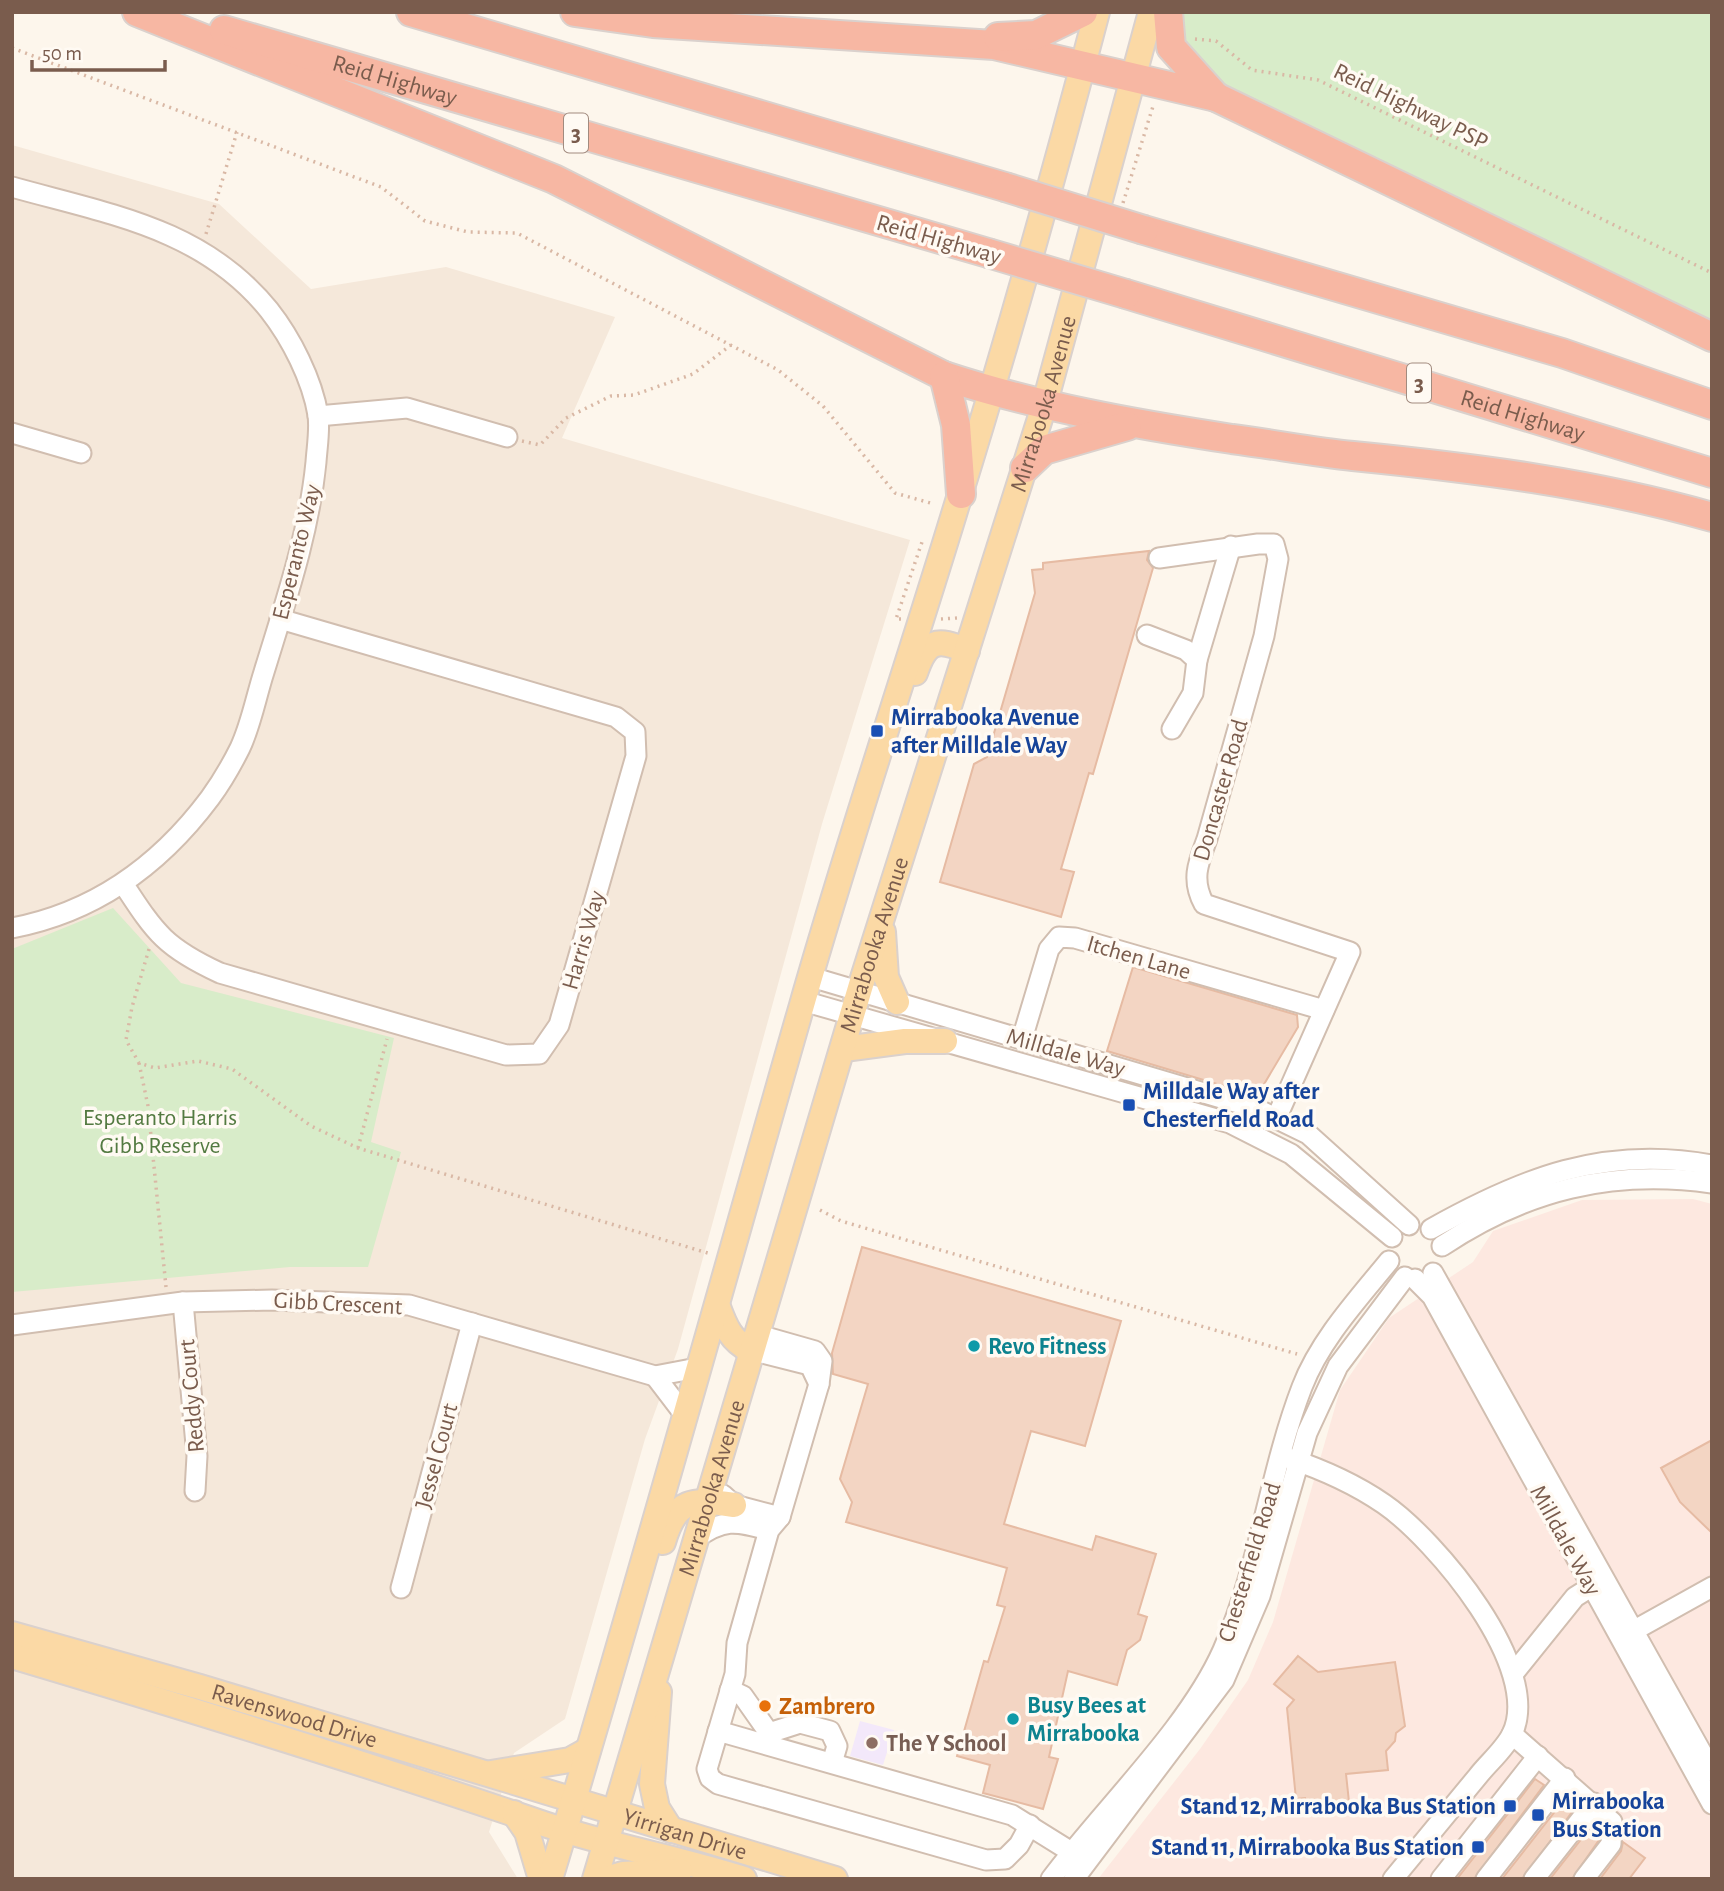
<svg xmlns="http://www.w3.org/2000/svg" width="1724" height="1891" font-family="'Alegreya Sans',sans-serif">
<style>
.residential{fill:#f5e8da}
.commercial{fill:#fde8e0}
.education{fill:#f3e8fa}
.green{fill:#d8ecc9}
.building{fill:#f3d5c3;stroke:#e6bba3;stroke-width:2}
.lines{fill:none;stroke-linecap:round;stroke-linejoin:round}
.minor-casing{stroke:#d1beb0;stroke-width:23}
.major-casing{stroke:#dad1cd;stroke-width:28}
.highway-casing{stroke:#dad1cd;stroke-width:32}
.path{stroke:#d9b8a5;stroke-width:3.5;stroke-dasharray:2 5;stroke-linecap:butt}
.minor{stroke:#fff;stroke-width:19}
.major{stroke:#fbd9a5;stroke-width:24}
.highway{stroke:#f7b7a3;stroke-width:28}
.highway-bridge-casing{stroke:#dad1cd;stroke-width:32;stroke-linecap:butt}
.highway-bridge{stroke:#f7b7a3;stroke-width:28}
.transit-dot{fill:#1a4fb4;stroke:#fffaf3;stroke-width:2.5}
.culture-dot{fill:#0f9aa8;stroke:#fffaf3;stroke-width:2.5}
.food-dot{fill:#e8710a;stroke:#fffaf3;stroke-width:2.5}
.education-dot{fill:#8d6e63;stroke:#fffaf3;stroke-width:2.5}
.labels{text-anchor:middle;stroke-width:7;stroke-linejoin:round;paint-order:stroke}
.shield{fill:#fffaf3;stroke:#a28b7f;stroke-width:2}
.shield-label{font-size:23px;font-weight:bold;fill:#7a5c4d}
.street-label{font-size:24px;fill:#7a5c4d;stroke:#fffaf3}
.transit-label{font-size:24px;font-weight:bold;fill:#164399;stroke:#fffaf3;text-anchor:start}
.park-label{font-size:24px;fill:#537a41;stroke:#fffaf3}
.culture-label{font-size:24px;font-weight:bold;fill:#0d838f;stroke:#fffaf3;text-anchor:start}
.food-label{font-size:24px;font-weight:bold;fill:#c56008;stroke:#fffaf3;text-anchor:start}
.education-label{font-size:24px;font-weight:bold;fill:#785e54;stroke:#fffaf3;text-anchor:start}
</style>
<rect width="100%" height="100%" fill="#fdf6ec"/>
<polygon class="residential" points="12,145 219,204 311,289 446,267 615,317 562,438 910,540 822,824 678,1349 645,1439 565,1719 514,1753 489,1832 518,1879 12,1879"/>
<polygon class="commercial" points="1693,1199 1712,1204 1712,1879 1098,1879 1200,1749 1248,1680 1273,1622 1340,1390 1389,1318 1473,1262 1493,1231 1582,1200"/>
<polygon class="education" points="860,1721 894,1730 883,1765 850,1756"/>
<g class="green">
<polygon points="1184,12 1712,12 1712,326 1168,66"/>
<polygon points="113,908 181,983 394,1038 371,1142 401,1152 368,1267 290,1267 12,1292 12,949"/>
</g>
<g class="building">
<polygon points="1149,551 1147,560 1153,568 1093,774 1089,773 1061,869 1074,872 1061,917 940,882 974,764 987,757 1035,593 1032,570 1043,569 1043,563"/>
<polygon points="1133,967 1297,1015 1298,1027 1257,1096 1107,1051"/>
<polygon points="862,1247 1121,1321 1085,1446 1031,1431 1004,1524 1092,1550 1096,1536 1156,1554 1138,1614 1147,1617 1140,1640 1127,1650 1117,1685 1068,1671 1049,1757 1058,1759 1043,1809 983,1793 990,1765 957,1756 984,1661 988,1662 1005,1607 997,1605 1007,1568 846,1522 852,1502 840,1479 868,1384 833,1374 832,1353"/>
<polygon points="1712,1440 1712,1533 1680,1502 1661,1468"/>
<polygon points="1298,1656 1318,1672 1395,1662 1405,1726 1396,1733 1395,1741 1386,1751 1388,1770 1346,1774 1349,1802 1306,1806 1305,1798 1296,1799 1287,1708 1294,1700 1274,1684"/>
<polygon points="1535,1779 1544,1785 1474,1879 1457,1879"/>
<polygon points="1564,1800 1575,1808 1522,1879 1502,1879"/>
<polygon points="1594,1823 1600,1827 1599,1840 1572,1879 1550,1879"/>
<polygon points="1623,1842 1645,1858 1629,1879 1600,1879 1621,1851"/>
</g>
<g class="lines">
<g class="minor-casing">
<g id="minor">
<path d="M12 187C108 214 203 228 269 310 291 338 312 379 318 415 320 430 317 447 316 462 309 534 285 603 264 672 256 697 251 725 240 748 232 764 221 783 210 798 160 865 96 912 12 928"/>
<polyline points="318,416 407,408 507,437"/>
<polyline points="12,433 81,453"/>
<path d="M1159 558 1258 544H1274L1278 559 1264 636 1207 839C1198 863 1191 880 1204 904L1350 952 1276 1119"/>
<polyline points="1147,635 1186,650 1197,660 1193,693 1172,729"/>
<polyline points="1197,660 1231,546"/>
<path d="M124 885C156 934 166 948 220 973L506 1055 539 1054 559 1025 636 756 635 732 616 717 280 619"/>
<polyline points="811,977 1255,1108 1308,1134 1409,1225"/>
<polyline points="803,1001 1230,1123 1291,1154 1392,1237"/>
<polyline points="1022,1039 1049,949 1059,937 1075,938 1324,1010"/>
<path d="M1431 1229C1522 1178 1604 1145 1712 1165"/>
<path d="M1442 1246C1526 1190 1611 1169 1712 1183"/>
<polyline points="1433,1273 1712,1771"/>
<polyline points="1415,1279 1432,1296 1712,1804"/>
<polyline points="183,1302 197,1456 195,1491"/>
<polyline points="12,1325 183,1302 272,1300 409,1305 655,1376 697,1368"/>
<polyline points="755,1334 815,1351 822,1361 819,1384 780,1517 769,1530 737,1643 735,1674 707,1769 710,1778 718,1784 986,1860 1005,1859 1019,1845 1030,1825"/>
<polyline points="750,1350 810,1365 819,1384"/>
<polyline points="655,1376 684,1414"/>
<path d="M1288 1458C1321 1469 1355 1484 1384 1504 1435 1539 1544 1668 1512 1734 1505 1749 1488 1763 1478 1776 1450 1810 1422 1844 1393 1879"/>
<polyline points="723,1495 734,1505 780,1517"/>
<path d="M695 1539C724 1518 735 1521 769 1530"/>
<polyline points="401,1588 472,1323"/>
<polyline points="1624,1636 1712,1587"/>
<polyline points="1513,1674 1575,1597 1602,1580"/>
<polyline points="730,1690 743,1696 769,1733 800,1723 830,1731 837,1746 832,1763"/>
<polyline points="718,1731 1012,1815 1081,1858"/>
<polyline points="1512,1734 1612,1822 1611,1844 1584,1879"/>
<path d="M1051 1879C1103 1809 1188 1729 1223 1650 1260 1566 1269 1473 1302 1387 1320 1340 1358 1299 1389 1261"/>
<polyline points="1074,1879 1224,1680 1260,1596 1307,1433 1338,1366 1405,1277"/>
<polyline points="1441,1879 1538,1756"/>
<polyline points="1486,1879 1565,1778"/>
<polyline points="1534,1879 1594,1803"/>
</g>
</g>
<g class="major-casing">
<g id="major">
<path d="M915 673C926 641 936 637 967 651"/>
<polyline points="883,932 886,977 897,1002"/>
<polyline points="844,1049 905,1041 945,1041"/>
<path d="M718 1307C725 1326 731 1341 750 1350"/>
<path d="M663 1542C676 1498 692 1499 734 1505"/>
<path id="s1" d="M12 1634 200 1687 835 1879"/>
<path d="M12 1656C190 1709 368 1764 544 1824 610 1846 678 1858 744 1879"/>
<polyline points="659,1692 652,1784 657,1808 671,1830"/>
<polyline points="491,1773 570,1760 588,1750"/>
<polyline points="514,1813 527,1832 541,1879"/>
<path d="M550 1879C638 1589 718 1297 802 1005 850 836 907 669 958 501 1008 340 1054 176 1097 12"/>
<path id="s2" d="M595 1879 863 978 1044 406 1151 12"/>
<polyline points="606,1879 623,1874 680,1871"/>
</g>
</g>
<g class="highway-casing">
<g id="highway">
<path d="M137 12 554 179 944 376C1038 407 1134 424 1232 439 1272 444 1313 452 1353 456 1474 468 1594 483 1712 517"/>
<polyline points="411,12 1005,187"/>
<polyline points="575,12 653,23 994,45 1216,97 1712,337"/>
<polyline points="1168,12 1171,47 1216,97"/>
<path id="s3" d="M224 30 988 253"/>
<polyline points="998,37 1036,35 1083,12"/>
<polyline points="1144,230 1562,353 1712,405"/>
<path id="s4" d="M1126 294 1712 473"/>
<polyline points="944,376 956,425 961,494"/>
<polyline points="1025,468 1044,450 1127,426"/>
</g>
</g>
<g class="path">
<polyline points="1195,39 1216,41 1252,70 1318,80 1712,273"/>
<polyline points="12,48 381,187 425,221 468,232 517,233 778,370 823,406 895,493 934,504"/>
<polyline points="1123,203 1154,103"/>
<polyline points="206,234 237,132"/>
<polyline points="522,441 540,445 566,418 611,396 634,395 693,374 731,345"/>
<polyline points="901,619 896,619 922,542"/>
<polyline points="941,619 957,618"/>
<polyline points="149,949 132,1007 126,1040 139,1063 155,1068 198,1061 232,1069 311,1126 358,1148 711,1254"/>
<polyline points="139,1063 148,1106 166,1287"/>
<polyline points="358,1148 387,1039"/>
<polyline points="820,1210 841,1221 1297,1354"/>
</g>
<use href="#minor" class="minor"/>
<use href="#major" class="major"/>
<use href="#highway" class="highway"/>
<g class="highway-bridge-casing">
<g id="highway-bridge">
<polyline points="1005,187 1144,230"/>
<polyline points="988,253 1126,294"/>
</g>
</g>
<use href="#highway-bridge" class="highway-bridge"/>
</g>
<g class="transit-dot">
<rect x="870" y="724" width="14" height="14" rx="3.5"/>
<rect x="1122" y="1098" width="14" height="14" rx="3.5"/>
<rect x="1503" y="1799" width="14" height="14" rx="3.5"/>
<rect x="1531" y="1808" width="14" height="14" rx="3.5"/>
<rect x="1471" y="1840" width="14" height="14" rx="3.5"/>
</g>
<g class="culture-dot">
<circle cx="974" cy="1346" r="7"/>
<circle cx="1013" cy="1719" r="7"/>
</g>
<circle class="food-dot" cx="765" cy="1706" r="7"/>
<circle class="education-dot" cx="872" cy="1743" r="7"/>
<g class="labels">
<g class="shield">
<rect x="564" y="113.5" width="24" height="39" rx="5"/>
<rect x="1407" y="363.5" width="24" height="39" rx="5"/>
</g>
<g class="shield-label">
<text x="576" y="141">3</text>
<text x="1419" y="391">3</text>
</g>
<g class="street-label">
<text dy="8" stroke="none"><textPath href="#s3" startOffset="178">Reid Highway</textPath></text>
<text transform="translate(1411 106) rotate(26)" y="8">Reid Highway PSP</text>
<text transform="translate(939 239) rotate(16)" y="8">Reid Highway</text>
<text dy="8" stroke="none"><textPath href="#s2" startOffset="1542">Mirrabooka Avenue</textPath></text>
<text dy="8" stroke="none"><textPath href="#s4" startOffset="415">Reid Highway</textPath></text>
<text transform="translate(296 552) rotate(-76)" y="8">Esperanto Way</text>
<text transform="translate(1220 790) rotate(-74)" y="8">Doncaster Road</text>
<text transform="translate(583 940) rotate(-74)" y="8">Harris Way</text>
<text dy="8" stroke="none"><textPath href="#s2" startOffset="975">Mirrabooka Avenue</textPath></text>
<text transform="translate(1139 957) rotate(16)" y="8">Itchen Lane</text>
<text transform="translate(1066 1052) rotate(16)" y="8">Milldale Way</text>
<text transform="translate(338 1303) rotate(3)" y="8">Gibb Crescent</text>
<text transform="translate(191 1396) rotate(-95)" y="8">Reddy Court</text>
<text transform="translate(436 1456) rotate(-75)" y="8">Jessel Court</text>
<text dy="8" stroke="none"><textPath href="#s2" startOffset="408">Mirrabooka Avenue</textPath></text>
<text transform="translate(1566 1540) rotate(61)" y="8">Milldale Way</text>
<text transform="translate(1249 1562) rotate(-73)" y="8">Chesterfield Road</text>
<text dy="8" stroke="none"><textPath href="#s1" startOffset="294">Ravenswood Drive</textPath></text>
<text dy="8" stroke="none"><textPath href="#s1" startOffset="702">Yirrigan Drive</textPath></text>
</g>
<g class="transit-label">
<text x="891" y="725">Mirrabooka Avenue<tspan x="891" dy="28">after Milldale Way</tspan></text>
<text x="1143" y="1099">Milldale Way after<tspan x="1143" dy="28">Chesterfield Road</tspan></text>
<text x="1552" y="1809">Mirrabooka<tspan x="1552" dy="28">Bus Station</tspan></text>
<text x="1496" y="1814" text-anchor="end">Stand 12, Mirrabooka Bus Station</text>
<text x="1464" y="1855" text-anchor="end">Stand 11, Mirrabooka Bus Station</text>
</g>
<g class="park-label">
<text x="160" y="1125">Esperanto Harris<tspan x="160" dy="28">Gibb Reserve</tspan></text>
</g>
<g class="culture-label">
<text x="988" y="1354">Revo Fitness</text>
<text x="1027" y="1713">Busy Bees at<tspan x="1027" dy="28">Mirrabooka</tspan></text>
</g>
<g class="food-label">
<text x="779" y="1714">Zambrero</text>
</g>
<g class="education-label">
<text x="886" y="1751">The Y School</text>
</g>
</g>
<rect width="1724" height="1891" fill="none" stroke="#7a5c4d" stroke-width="28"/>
<path d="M32 60v10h133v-10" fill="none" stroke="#7a5c4d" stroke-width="3.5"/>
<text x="42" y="60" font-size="21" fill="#7a5c4d" stroke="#fffaf3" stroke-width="5" paint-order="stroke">50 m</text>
</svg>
